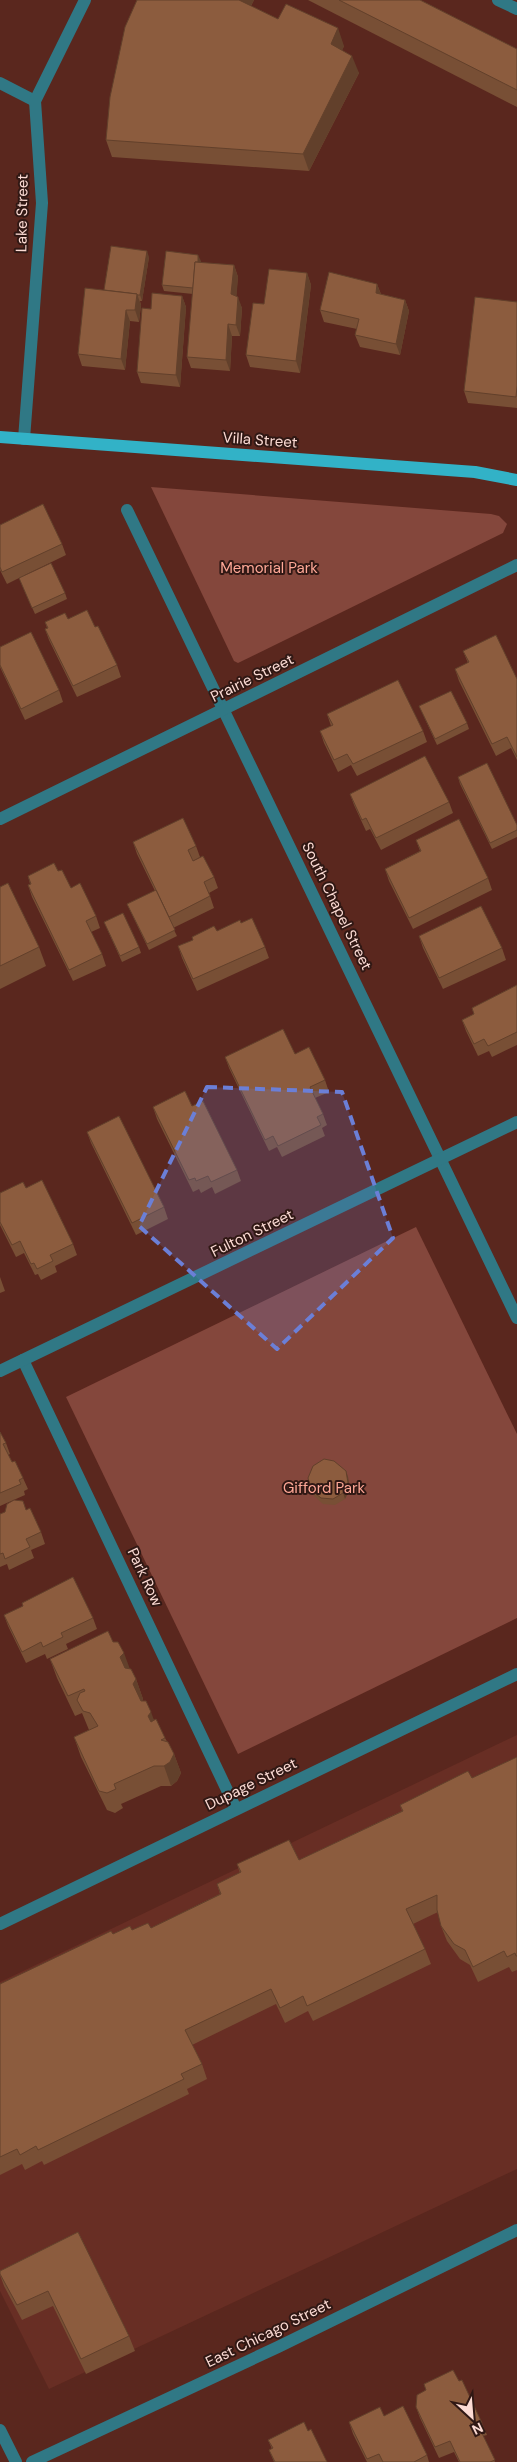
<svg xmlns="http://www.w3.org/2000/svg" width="517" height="2462" font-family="'DM Sans',sans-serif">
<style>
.built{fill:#682e24}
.green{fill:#84473c}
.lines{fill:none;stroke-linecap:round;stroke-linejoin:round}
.minor{stroke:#307885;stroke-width:12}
.tertiary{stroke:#307885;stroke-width:12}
.primary{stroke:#32b2c7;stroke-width:12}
.wall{fill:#784f35}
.shaded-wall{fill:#62402b}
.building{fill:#8c5c3e;stroke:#62402b}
.marked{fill:#6b7fd7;fill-opacity:0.2;stroke:#6b7fd7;stroke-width:4;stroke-dasharray:10 6;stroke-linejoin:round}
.labels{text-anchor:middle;stroke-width:4;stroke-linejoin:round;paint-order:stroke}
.street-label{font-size:15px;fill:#fcdbd4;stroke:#301814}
.park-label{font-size:15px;fill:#ffa897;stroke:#301814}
</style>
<rect width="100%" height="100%" fill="#5a271e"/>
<polygon class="built" points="517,1735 517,2169 49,2389 0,2291 0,1982"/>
<g class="green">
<polygon points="151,487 491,514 499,516 507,524 503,533 238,663 234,661"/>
<polygon points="416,1227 517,1434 517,1618 238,1754 66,1397"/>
</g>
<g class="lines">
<g class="minor">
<polyline points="498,0 517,9"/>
<polyline points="0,83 35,101"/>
<polyline points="24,439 42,203 35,101 85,0"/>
<polyline points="127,510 517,1318"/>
<polyline points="0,819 517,565"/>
<polyline points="23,1360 236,1809"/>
<polyline points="0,1371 517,1122"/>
<polyline points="0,1924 517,1674"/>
<polyline points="0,2430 16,2462"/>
</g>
<polyline class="tertiary" points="32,2462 278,2347 517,2230"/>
<polyline class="primary" points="0,437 475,472 517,480"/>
</g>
<g class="wall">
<polygon points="137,0 254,0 251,6 278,19 344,46 342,50 359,73 309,171 112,157 106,140"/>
<polygon points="308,0 420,0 517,49 517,107"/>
<polygon points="149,257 142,301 140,301 141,305 139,322 130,321 125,370 82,366 78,354 104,290"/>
<polygon points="201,261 201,263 234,265 238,277 236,296 242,308 240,336 232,336 230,371 191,368 187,357 193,294 164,291 162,285"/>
<polygon points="307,273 311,285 300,373 250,367 246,355"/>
<polygon points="377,284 381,294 405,300 409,311 400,355 360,347 355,335 357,329 324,322 320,310"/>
<polygon points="182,296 186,307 180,387 141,383 137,372 151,309"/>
<polygon points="517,302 517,408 468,403 464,391"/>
<polygon points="0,525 62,544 66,555 25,575 65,593 67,599 35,614 19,578 7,584 0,570"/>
<polygon points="68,619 95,627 117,665 121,677 77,697 49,640 45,629 47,628 45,622"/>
<polygon points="0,647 59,690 63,702 25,720 0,667"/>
<polygon points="463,651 517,679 517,760 511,748 496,756 459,681 455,669 468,663"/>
<polygon points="419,706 467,723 469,729 437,745"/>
<polygon points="327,714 423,731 427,742 357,776 351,765 338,772 324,743 320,731 331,726"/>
<polygon points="458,777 517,825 517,837 492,849 460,784"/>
<polygon points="350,794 449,802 453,813 381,850 370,829 366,831 354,805"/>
<polygon points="416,840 488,878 492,890 413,929 389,881 385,869 420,851"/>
<polygon points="133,842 196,846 200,857 193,861 214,877 218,888 209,893 214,908 173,928 177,936 149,950 127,904 155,891 137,854"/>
<polygon points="58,871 71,888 96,916 100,928 91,932 102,954 106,966 73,981 32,897 28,885 30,884 28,876"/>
<polygon points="0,887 39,947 46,966 0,989"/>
<polygon points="104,922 139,947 141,953 122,962"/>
<polygon points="241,923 265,947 269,958 197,991 182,958 178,946 217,931"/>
<polygon points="419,936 502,948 506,960 443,989 423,948"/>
<polygon points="517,985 517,1045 492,1057 489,1051 478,1056 466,1031 462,1020 474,1014 472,1008"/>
<polygon points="295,1054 325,1080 329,1092 315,1098 323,1114 327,1125 322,1128 325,1136 282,1157 277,1147 269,1151 229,1068 225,1057"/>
<polygon points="192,1106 237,1170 241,1181 215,1194 212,1187 201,1193 199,1189 193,1192 157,1119 153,1107"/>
<polygon points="87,1132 164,1207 168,1219 136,1235 91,1143"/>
<polygon points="26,1188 73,1244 77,1255 55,1266 57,1272 41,1280 38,1274 35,1275 24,1253 16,1257 0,1225 0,1193"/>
<polygon points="0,1277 5,1291 0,1293"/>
<polygon points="0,1432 6,1443 10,1454 8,1455 12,1462 23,1478 28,1489 24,1491 25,1495 0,1506"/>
<polygon points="348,1477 350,1489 345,1499 335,1505 323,1504 314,1496 311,1490"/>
<polygon points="26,1510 41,1532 45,1544 31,1550 34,1558 9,1570 7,1564 0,1567 0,1514"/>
<polygon points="4,1615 93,1618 97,1629 66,1644 68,1649 47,1659 45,1654 26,1663 8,1626"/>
<polygon points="113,1642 136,1679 143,1699 142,1701 165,1738 174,1754 181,1773 177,1781 171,1786 161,1786 121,1804 123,1808 115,1813 107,1810 81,1757 74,1737 89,1730 82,1713 75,1716 57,1678 50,1659"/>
<polygon points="517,1757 517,1970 512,1972 509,1967 478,1982 470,1965 460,1959 447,1941 441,1926 438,1912 413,1924 425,1949 431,1964 313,2021 308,2011 285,2023 276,2004 192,2045 202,2064 207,2079 187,2089 189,2094 44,2165 42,2161 25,2170 22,2164 0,2175 0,1984 113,1934 132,1930 151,1928 220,1894 217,1884 240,1873 237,1864 299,1860 402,1811 400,1805 472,1778"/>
<polygon points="78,2232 129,2336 135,2351 86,2374 53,2306 22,2320 4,2286 0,2275 0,2271"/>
<polygon points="459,2381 482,2423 487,2435 483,2436 495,2462 459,2462 454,2452 439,2458 420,2418 416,2407 426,2390 424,2384"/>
<polygon points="384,2416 427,2455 429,2462 367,2462 353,2434 349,2422"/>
<polygon points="308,2431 327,2462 274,2462 269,2450 272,2449 268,2440"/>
</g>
<g class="shaded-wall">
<polygon points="239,0 254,0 245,17"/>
<polygon points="338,28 344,46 338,61 331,44"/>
<polygon points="352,56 359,73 309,171 303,154"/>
<polygon points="147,251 149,257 142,301 140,295"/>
<polygon points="198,255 201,261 197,295 195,289"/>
<polygon points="234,265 238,277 236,305 231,294"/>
<polygon points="307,273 311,285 300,373 296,361"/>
<polygon points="377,284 381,295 376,293"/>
<polygon points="137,294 141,305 139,322 135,310"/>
<polygon points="182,296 186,307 180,387 176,375"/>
<polygon points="238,297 242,308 240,336 236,325"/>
<polygon points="405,300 409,311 400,355 396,344"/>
<polygon points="126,310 130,321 125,370 121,359"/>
<polygon points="228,324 232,336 230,371 226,360"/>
<polygon points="346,1471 348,1477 350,1489 345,1499 343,1493"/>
<polygon points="124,1653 131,1672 127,1677 120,1657"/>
<polygon points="136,1679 143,1699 141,1704 133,1684"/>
<polygon points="151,1712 158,1731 156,1736 148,1716"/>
<polygon points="174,1754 181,1773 177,1781 171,1786 164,1766"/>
</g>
<g class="building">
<polygon points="137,0 239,0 278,19 286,4 338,28 331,44 352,56 303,154 106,140 110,97 125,27"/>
<polygon points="339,0 420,0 517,49 517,90"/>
<polygon points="111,246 147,251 140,295 137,295 137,294 104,290"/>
<polygon points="166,251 198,255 198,262 195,262 193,288 162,285"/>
<polygon points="195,262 234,265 231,294 238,297 236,325 228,324 226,360 187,357"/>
<polygon points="269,269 307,273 296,361 246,355 253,303 264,304"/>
<polygon points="329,272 377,284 376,293 405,300 396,344 355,335 359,319 320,310"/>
<polygon points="85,288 137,294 135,310 126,310 121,359 78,354"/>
<polygon points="152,293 182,296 176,375 137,372 142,308 151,309"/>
<polygon points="475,297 517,302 517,386 516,397 464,391"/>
<polygon points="43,504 62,544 2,572 0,567 0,525"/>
<polygon points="51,563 65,593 32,608 19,578"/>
<polygon points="87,610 95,627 98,626 117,665 73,686 45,629 48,628 45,622 65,613 68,619"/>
<polygon points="31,632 59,690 21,709 0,665 0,647"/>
<polygon points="496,635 517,679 517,757 507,737 492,744 455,669 469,662 463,651"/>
<polygon points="398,680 423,731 353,764 347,754 334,760 320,731 333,725 327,714"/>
<polygon points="451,691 467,723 435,739 419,706"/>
<polygon points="425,756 449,802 376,838 366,818 362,820 350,794"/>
<polygon points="487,763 517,825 517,830 490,843 458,777"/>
<polygon points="183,818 196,846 188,850 193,861 203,856 214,877 204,882 210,896 169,917 133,842"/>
<polygon points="459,819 488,878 409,918 385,869 421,851 416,840"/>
<polygon points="54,863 58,871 62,870 71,888 80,883 96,916 86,921 102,954 69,970 28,885 31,884 28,876"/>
<polygon points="8,883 39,947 0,966 0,887"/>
<polygon points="156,890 175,930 147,944 127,904"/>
<polygon points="481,906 502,948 439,978 419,936"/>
<polygon points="123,913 139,947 120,956 104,922"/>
<polygon points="252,918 265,947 193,979 178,946 193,940 192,937 214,926 217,931 240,920 241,923"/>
<polygon points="517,985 517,1032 488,1046 484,1039 474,1044 462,1020 474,1014 472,1008"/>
<polygon points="283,1029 295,1054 309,1047 325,1080 310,1087 323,1114 317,1117 321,1125 278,1146 273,1136 265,1140 225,1057"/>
<polygon points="185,1091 192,1106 203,1101 237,1170 211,1182 208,1176 196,1181 195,1178 189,1180 153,1107"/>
<polygon points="119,1116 164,1207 132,1223 87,1132"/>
<polygon points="42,1180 73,1244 50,1255 53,1261 37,1269 34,1263 31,1264 20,1241 12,1245 0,1222 0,1193 23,1182 26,1188"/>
<polygon points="0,1432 6,1443 3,1444 12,1462 15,1461 23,1478 19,1480 21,1484 0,1493"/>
<polygon points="324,1459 334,1461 346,1471 348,1483 343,1493 333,1499 321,1498 311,1490 308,1478 313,1466"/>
<polygon points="14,1500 23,1501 26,1510 30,1508 41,1532 26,1539 30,1547 5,1559 3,1553 0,1554 0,1514 5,1512 7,1504"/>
<polygon points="73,1577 93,1618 61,1633 63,1637 43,1647 41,1642 22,1652 4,1615 23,1606 22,1603"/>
<polygon points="108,1631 113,1642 118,1642 124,1653 120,1657 125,1668 131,1669 136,1679 133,1684 141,1701 146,1701 151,1712 148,1716 151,1722 156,1719 165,1738 161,1740 168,1742 174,1754 170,1762 164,1766 154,1766 114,1784 116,1789 107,1793 99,1791 74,1737 98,1726 90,1713 83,1711 77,1700 80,1693 85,1691 84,1689 68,1696 50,1659"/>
<polygon points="517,1757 517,1956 516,1956 515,1953 507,1957 504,1951 473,1967 465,1950 454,1944 441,1926 437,1910 437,1895 406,1909 425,1949 307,2006 303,1996 280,2008 271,1989 185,2030 202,2064 181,2074 184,2079 38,2150 36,2146 20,2155 17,2149 0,2157 0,1984 111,1931 113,1934 130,1926 132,1930 148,1923 151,1928 221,1894 217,1884 241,1872 237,1864 289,1840 299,1860 403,1811 400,1805 468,1771 472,1778"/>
<polygon points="78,2232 129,2336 81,2359 48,2291 17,2305 0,2274 0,2271"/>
<polygon points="453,2370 459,2381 462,2380 482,2423 478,2425 495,2460 490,2462 460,2462 450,2441 435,2447 416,2407 417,2395 426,2390 424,2384"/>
<polygon points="403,2406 427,2455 414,2462 383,2462 379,2454 367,2459 349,2422 380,2407 384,2416"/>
<polygon points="304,2422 308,2431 311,2429 327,2462 275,2462 269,2450 273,2448 268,2440"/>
</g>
<path class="marked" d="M207 1087 342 1092 393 1238 277 1349 139 1226Z"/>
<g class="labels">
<g class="street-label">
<text transform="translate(22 213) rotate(-89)" y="5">Lake Street</text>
<text transform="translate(260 440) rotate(4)" y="5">Villa Street</text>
<text transform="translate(252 678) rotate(-26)" y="5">Prairie Street</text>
<text transform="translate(337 906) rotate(64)" y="5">South Chapel Street</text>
<text transform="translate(252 1233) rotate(-26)" y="5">Fulton Street</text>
<text transform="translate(145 1577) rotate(65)" y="5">Park Row</text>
<text transform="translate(251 1784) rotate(-26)" y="5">Dupage Street</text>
<text transform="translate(268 2333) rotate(-26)" y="5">East Chicago Street</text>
</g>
<g class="park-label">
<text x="269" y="573">Memorial Park</text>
<text x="324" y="1493">Gifford Park</text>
</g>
</g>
<g transform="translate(472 2417) rotate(154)" stroke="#301814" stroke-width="4" paint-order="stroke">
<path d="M0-4L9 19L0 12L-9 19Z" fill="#fcdbd4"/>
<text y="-8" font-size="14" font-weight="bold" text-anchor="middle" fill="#fcdbd4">N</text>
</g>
</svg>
